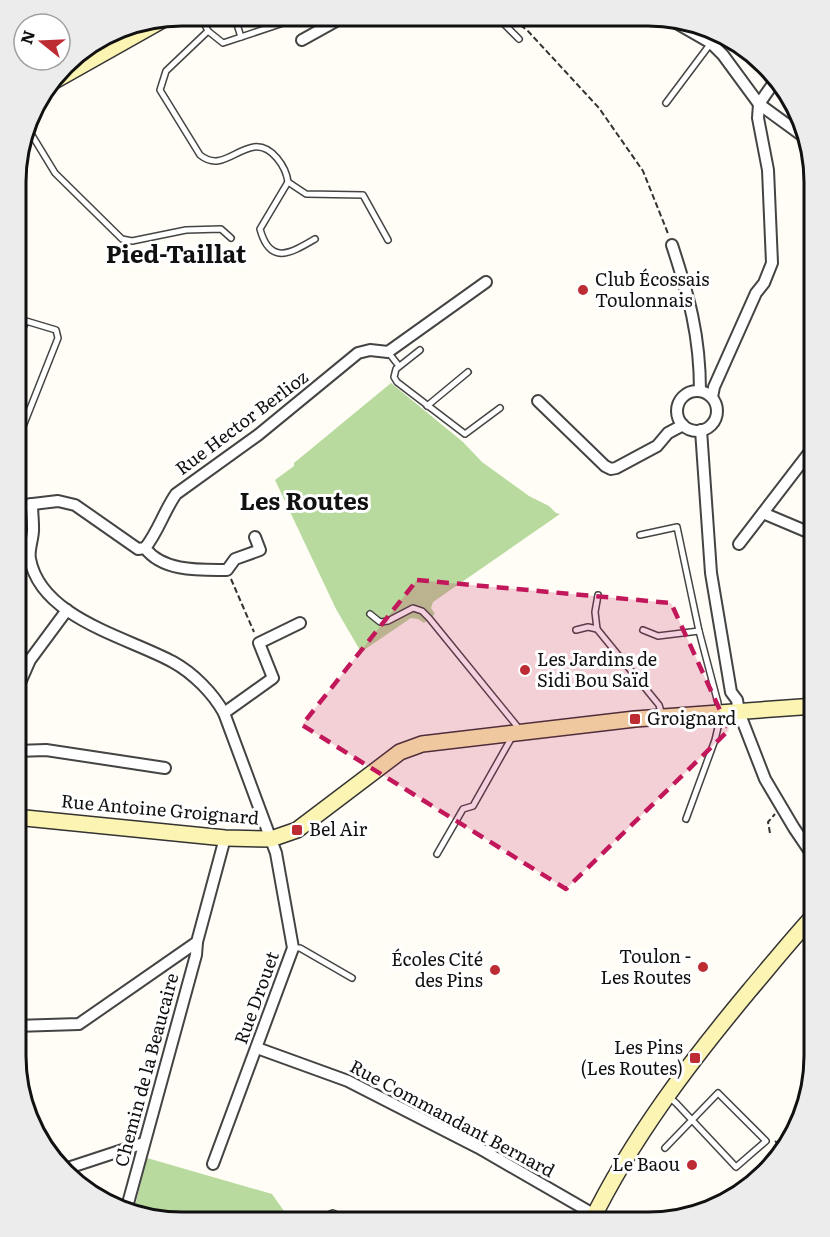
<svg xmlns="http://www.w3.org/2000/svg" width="830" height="1237" font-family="Literata,serif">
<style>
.forest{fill:#b9da9e}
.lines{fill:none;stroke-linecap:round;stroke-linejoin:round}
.lane-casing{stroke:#444;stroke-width:8}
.street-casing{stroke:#444;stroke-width:14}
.secondary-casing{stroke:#333;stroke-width:18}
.path{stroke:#333;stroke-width:2;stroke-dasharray:6 3;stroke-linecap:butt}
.lane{stroke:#fff;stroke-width:5}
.street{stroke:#fff;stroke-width:10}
.secondary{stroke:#fcf4b2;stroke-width:15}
.marked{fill:#c2185b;fill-opacity:0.2;stroke:#c2185b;stroke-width:4.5;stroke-dasharray:12 8;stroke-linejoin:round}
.poi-dot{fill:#be2c33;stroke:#fff;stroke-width:2}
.labels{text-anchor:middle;stroke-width:6;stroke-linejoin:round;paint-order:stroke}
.poi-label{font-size:18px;fill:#111;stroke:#fff;text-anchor:start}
.street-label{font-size:18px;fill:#111;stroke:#fff}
.district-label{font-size:24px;font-weight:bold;fill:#111;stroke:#fff}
.rim{fill:none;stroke:#111;stroke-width:3}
</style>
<rect width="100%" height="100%" fill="#fffdf5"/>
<g class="forest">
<polygon points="391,383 463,442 482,462 529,496 549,506 556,513 560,514 433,602 431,608 435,614 424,623 418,619 411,618 361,652 336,609 275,480 294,466 294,463"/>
<polygon points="147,1158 272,1194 291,1221 160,1221 134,1210"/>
</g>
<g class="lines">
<g class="lane-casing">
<g id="lane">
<path d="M200 15 208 31 166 71 160 90 200 155C220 171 234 150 254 147 272 145 286 167 288 182L260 229C270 266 291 253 315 239"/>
<polyline points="234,15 241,37"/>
<polyline points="496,16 519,39"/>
<polyline points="208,31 223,43 307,15"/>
<polyline points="666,103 711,43"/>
<polyline points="27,127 55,173 122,239 132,241 186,230 221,229 231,238"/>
<polyline points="288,182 306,194 363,195 388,240"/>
<polyline points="420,350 396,369 394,377 397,382 465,434 500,408"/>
<polyline points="388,352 399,366"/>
<polyline points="427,406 468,372"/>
<polyline points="16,444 58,338 56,330 26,321 16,343"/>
<polyline points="640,535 677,527 699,631 718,703 719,723 715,740 686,819"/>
<polyline points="370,614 380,622 388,621 413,608 422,611 429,618 521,731"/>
<polyline points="597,629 595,612 598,595"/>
<polyline points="576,630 588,627 597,629 659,705 662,715"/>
<polyline points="643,630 658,636 699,631"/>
<polyline points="437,854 463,809 473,806 512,737"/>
<polyline points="293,948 300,948 352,978"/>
<polyline points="665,1148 718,1093 766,1141 736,1167 676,1103 669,1097"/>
<polyline points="324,1221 326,1216 333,1213 350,1221"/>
</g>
</g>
<g class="street-casing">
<g id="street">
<polyline points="664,16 711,43 723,55 759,104 807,139"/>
<polyline points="302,40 347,15"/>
<path d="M672 245C689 297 700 335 700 391"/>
<circle cx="697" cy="411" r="20"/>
<polyline points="712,397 714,387 756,293 764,283 772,263 768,170 758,118 759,104 775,81"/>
<polyline points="538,401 605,466 611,469 616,468 657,446 668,433 683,425"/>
<polyline points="701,430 711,573 731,692 737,700 739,712 765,779 794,828 815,859"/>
<path d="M32 504C32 512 33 519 33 527 34 537 28 549 30 559 41 618 127 637 173 662 193 673 213 693 224 713L276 853 293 948 213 1164"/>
<path d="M16 506 58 501 75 505 138 549 145 548C158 532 164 511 176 494L258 435 358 353 370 350 388 352 486 282"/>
<polyline points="763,513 815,535"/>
<polyline points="739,544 815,445"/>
<path d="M145 548C163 572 200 570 227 570L235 559 260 550 255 537"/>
<polyline points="16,692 30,660 67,610"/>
<polyline points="224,713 273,678 259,643 300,623"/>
<polyline points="16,751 46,750 165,768"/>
<polyline points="15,1026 79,1024 197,942 225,838"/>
<polyline points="257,1048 348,1081 479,1148 595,1215"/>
<polyline points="65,1169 144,1143"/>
<polyline points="127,1207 196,955 197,942"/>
</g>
</g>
<g class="secondary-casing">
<g id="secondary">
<polyline points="49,84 168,17"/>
<polyline points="15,817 225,838 271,839 297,830 400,752 422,744 635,719 815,706"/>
<path d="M591 1222C632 1138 690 1062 749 991 771 965 792 939 815 914"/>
</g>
</g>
<g class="path">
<polyline points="513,20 527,30 599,108 643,171 669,236"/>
<polyline points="231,579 254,632"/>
<polyline points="770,833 768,822 775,814"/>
<polyline points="775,1141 784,1149"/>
</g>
<use href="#lane" class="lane"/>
<use href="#street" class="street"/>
<use href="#secondary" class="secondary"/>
</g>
<path class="marked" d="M417 580 671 603 729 730 566 889 302 725Z"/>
<g class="poi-dot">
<circle cx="583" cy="290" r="6"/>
<circle cx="525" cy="670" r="6"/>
<rect x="629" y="713" width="12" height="12" rx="3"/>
<rect x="291" y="824" width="12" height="12" rx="3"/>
<circle cx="703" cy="967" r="6"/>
<circle cx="495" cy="970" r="6"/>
<rect x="689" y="1052" width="12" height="12" rx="3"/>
<circle cx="692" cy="1165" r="6"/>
</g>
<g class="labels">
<g class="poi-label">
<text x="595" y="286">Club Écossais<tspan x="595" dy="21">Toulonnais</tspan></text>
<text x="537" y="666">Les Jardins de<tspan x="537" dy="21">Sidi Bou Saïd</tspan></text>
<text x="647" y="725">Groignard</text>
<text x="309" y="836">Bel Air</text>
<text x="691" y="963" text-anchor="end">Toulon -<tspan x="691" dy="21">Les Routes</tspan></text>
<text x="483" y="966" text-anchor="end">Écoles Cité<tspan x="483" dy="21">des Pins</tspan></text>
<text x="683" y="1054" text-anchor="end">Les Pins<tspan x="683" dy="21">(Les Routes)</tspan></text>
<text x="680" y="1171" text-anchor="end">Le Baou</text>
</g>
<g class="street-label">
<text transform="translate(242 423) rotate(-37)" y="6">Rue Hector Berlioz</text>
<text transform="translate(160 810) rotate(5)" y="6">Rue Antoine Groignard</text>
<text transform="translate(257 998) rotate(-70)" y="6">Rue Drouet</text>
<text transform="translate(147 1070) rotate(-75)" y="6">Chemin de la Beaucaire</text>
<text transform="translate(452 1119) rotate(28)" y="6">Rue Commandant Bernard</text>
</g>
<g class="district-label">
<text x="176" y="263">Pied-Taillat</text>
<text x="304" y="510">Les Routes</text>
</g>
</g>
<path d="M0 0H830V1237H0ZM182 26H648A156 156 0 0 1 804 182V1056A156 156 0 0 1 648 1212H182A156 156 0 0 1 26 1056V182A156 156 0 0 1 182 26Z" fill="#ececec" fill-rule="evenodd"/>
<path class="rim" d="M182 26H648A156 156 0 0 1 804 182V1056A156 156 0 0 1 648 1212H182A156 156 0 0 1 26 1056V182A156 156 0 0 1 182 26Z"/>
<g transform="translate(42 42) rotate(288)"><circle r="28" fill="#ffffff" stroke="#a0a0a0" stroke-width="1.5"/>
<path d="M0-4.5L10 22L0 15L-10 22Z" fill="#be2c33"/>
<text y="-9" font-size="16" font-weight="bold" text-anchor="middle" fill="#111111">N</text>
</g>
</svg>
